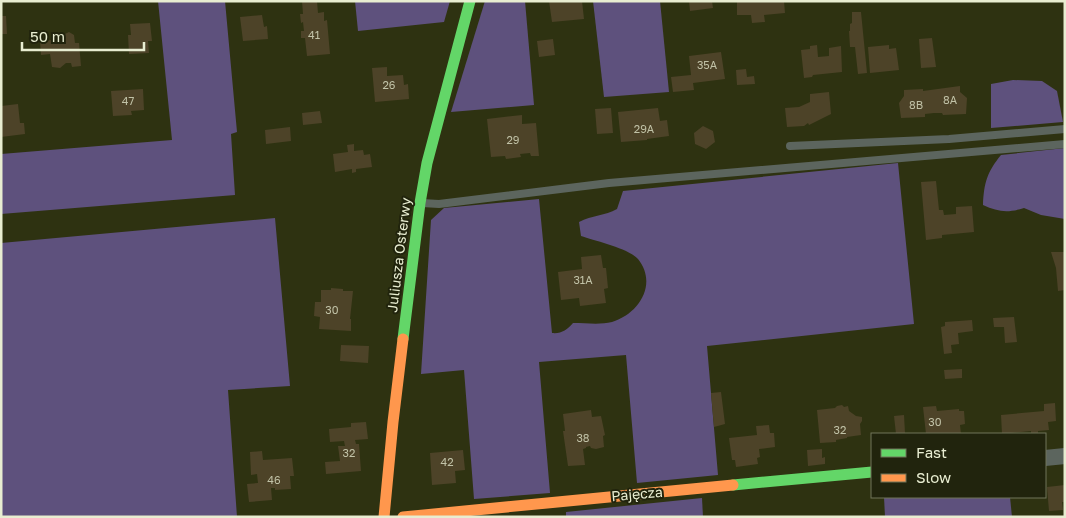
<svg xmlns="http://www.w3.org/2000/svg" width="1066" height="518" font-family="'Golos Text',sans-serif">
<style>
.green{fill:#5e517d}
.building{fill:#4d4328}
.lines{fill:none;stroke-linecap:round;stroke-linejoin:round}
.lane{stroke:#5c655e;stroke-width:8}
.street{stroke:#5c655e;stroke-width:16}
.fast{stroke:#63d668;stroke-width:11}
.slow{stroke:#ff974d;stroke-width:11}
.labels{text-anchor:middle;stroke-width:4;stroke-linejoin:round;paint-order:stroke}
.number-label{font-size:11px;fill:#c1c2a7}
.street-label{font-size:14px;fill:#e8edd1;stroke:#21240d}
</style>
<rect width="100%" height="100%" fill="#2e3211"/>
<g class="green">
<polygon points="158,1 225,1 237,132 231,134 235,195 1,214 1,154 172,140"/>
<polygon points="355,1 450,1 444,22 358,31"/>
<polygon points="485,1 525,1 534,105 451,112"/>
<polygon points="593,1 660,1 669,92 604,97"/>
<polygon points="1013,80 1042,81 1057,91 1063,122 991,128 991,84"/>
<path d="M1065 148V219L1041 215 1024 208C1008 213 998 212 983 205 984 183 987 172 1001 155Z"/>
<path d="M898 163 914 324 707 346 718 475 637 483 626 355 539 362 550 493 474 499 464 370 421 374 431 220 444 208 539 199 552 333C561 334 567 330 573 323 586 323 600 325 612 322 639 314 658 284 638 259 628 248 595 241 581 236L579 222C592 215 605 216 617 209L623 191Z"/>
<polygon points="275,218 290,386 228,390 237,517 1,517 1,243"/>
<polygon points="884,497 1010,497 1012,517 885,517"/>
<polygon points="702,498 703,517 566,517 566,512"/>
</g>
<g class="building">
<polygon points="302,1 317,1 318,13 324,12 324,21 327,20 330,54 307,56 305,38 301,38 301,31 304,31 303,22 301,23 300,14 303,14"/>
<polygon points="549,1 582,1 584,19 552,22"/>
<polygon points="689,1 712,1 713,8 690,11"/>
<polygon points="737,1 784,1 785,13 764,15 765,22 752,23 751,15 737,15"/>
<polygon points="852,12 861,12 867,73 858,74 855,47 850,47 849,31 850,31 850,24 852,23"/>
<polygon points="262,15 264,27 267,26 268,39 243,41 240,17"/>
<polygon points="1,16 6,16 7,34 1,34"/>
<polygon points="150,23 152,41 148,41 149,53 129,54 128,35 131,35 130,24"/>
<polygon points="69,32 74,35 75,43 79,43 81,66 72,67 71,63 66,63 60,68 52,67 50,54 41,55 40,41 63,39 65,34"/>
<polygon points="932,38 936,67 921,68 919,39"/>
<polygon points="553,39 555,55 539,57 537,41"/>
<polygon points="817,45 818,57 829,56 829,48 841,46 842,72 813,75 812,77 804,78 801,50 810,49 810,46"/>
<polygon points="889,45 889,49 896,48 899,70 870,73 868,47"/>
<polygon points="721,52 725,79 693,83 694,90 673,92 671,77 691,75 689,56"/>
<polygon points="387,67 387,76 403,75 404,85 408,84 409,99 375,102 372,68"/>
<polygon points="746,69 747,77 754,76 755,84 737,85 736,70"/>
<polygon points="960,86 960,92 967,98 966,114 943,115 942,113 934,113 925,114 925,117 901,118 899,103 904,96 904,90 923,89 923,91"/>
<polygon points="143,89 144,110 131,111 132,115 113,116 111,91"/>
<polygon points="829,92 831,114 809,125 808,123 804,126 787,127 785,108 799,107 810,102 810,94"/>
<polygon points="18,104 20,123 24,123 25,134 1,137 1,106"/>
<polygon points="611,108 613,133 597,134 595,109"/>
<polygon points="658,108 660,121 667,120 669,136 647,139 647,140 621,142 618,112"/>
<polygon points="320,111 322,123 303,125 302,113"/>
<polygon points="522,115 522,124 536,123 539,156 531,156 530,153 520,154 521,157 506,159 505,156 491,157 487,119"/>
<polygon points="703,126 713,131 715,142 706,149 695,144 694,133"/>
<polygon points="290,127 291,141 266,144 265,130"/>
<polygon points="354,144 354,151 363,150 364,155 370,154 372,167 356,169 356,172 352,173 352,169 335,172 333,154 348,152 347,145"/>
<polygon points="936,181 939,210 943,210 944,215 956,214 956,207 972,206 974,232 942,235 942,238 926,240 921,182"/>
<polygon points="1051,252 1065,252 1065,290 1058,291 1056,268"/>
<polygon points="601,255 603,268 606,268 608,288 604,289 606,303 580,306 579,298 561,300 558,272 582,269 581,257"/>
<polygon points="331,288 343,289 343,291 353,291 350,319 351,319 351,331 319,329 320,317 314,316 315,302 321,302 321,290 331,290"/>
<polygon points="1014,317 1017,342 1005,343 1004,327 994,327 993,318"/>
<polygon points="972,320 973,331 958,333 959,344 951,345 952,353 944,354 941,327 945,326 945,322"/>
<polygon points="341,345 369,346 368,363 340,361"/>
<polygon points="962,369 962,378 945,379 944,370"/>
<polygon points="721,392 725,424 714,427 711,393"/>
<polygon points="1055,403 1056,421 1048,422 1049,430 1038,431 1038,434 1031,434 1031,431 1002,434 1001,415 1044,411 1044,404"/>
<polygon points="842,405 844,407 848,406 849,411 856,416 862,417 862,421 860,424 861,435 847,437 847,438 836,440 836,442 820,443 817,410 835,408 837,406"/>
<polygon points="936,406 937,411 959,409 959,411 964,411 965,424 960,425 961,434 926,434 923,407"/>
<polygon points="591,410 592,417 601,416 605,435 603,436 604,447 596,449 591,448 590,446 586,447 586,448 583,449 585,465 568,466 563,431 565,431 563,414"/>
<polygon points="904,415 905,433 896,434 894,416"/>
<polygon points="366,422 368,439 355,440 356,444 359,444 361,471 326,474 325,462 340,461 338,446 345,446 344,441 330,442 329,429 351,427 351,423"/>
<polygon points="769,425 770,433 774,433 775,447 759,449 760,457 757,458 758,464 736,467 735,460 732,460 729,438 757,435 756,426"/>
<polygon points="822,449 822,458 825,457 825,464 808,466 807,450"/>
<polygon points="463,450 465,470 455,471 456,483 432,485 430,453"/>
<polygon points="262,451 263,460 292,458 294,476 290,476 291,489 275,490 275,488 271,488 272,500 249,502 247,484 258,483 257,474 251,475 250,452"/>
<polygon points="1065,485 1065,502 1062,502 1063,510 1049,511 1047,487"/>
</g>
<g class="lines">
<g class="lane">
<polyline points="790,146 949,139 1065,129"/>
<polyline points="422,203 439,204 609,183 1065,144"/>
</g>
<polyline class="street" points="1045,458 1065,456"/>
<g class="fast">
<polyline points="403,339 420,203 427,163 470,1"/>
<polyline points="733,485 872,472"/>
</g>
<g class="slow">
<polyline points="384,517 393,422 403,339"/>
<polyline points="403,517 733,485"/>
</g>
</g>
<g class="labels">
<g class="number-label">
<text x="314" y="39">41</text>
<text x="707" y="69">35A</text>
<text x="389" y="89">26</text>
<text x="950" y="104">8A</text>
<text x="128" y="105">47</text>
<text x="916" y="109">8B</text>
<text x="644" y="133">29A</text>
<text x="513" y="144">29</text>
<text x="583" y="284">31A</text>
<text x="332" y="314">30</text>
<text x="935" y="426">30</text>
<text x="840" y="434">32</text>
<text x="583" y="442">38</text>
<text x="349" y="457">32</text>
<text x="447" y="466">42</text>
<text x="274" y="484">46</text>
</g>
<g class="street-label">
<text transform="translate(399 255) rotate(-83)" y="5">Juliusza Osterwy</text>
<text transform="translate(637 494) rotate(-5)" y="5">Pajęcza</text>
</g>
</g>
<rect width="1066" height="518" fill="none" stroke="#e8edd1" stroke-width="5"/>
<rect x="871" y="433" width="175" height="65" fill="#21240d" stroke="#71745b"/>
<rect x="881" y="449" width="25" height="8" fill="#63d668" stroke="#71745b"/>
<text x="916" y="458" font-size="15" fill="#e8edd1">Fast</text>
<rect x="881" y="474" width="25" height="8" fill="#ff974d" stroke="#71745b"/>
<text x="916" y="483" font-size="15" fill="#e8edd1">Slow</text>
<path d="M22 42v8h122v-8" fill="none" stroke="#e8edd1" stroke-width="2.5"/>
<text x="30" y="42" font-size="15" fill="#e8edd1" stroke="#21240d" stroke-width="4" paint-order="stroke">50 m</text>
</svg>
